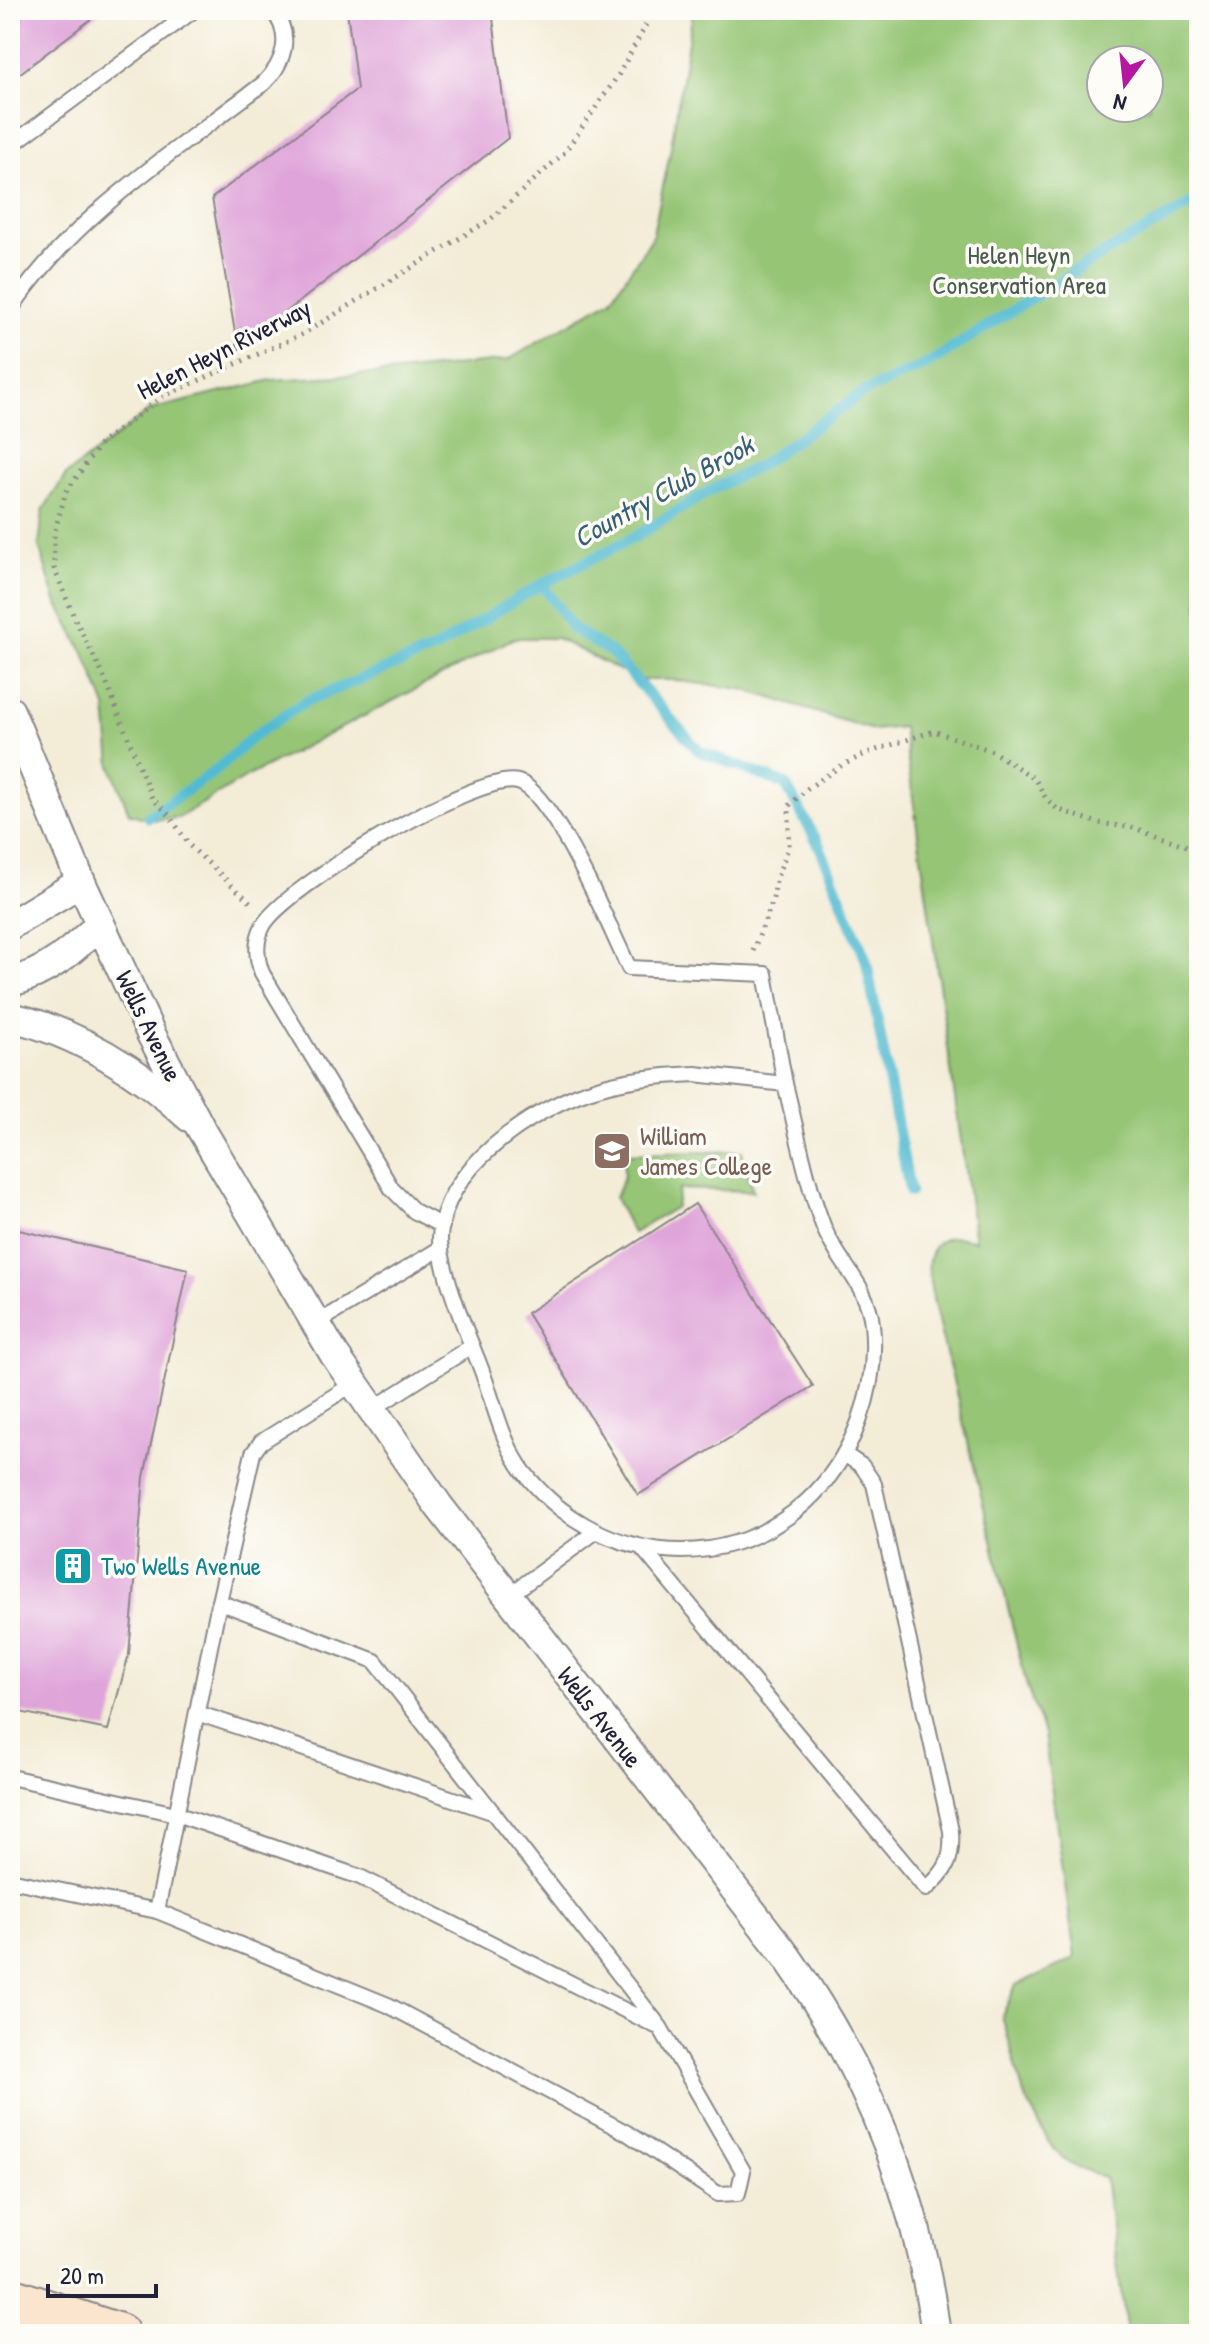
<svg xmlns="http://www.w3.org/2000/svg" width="1209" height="2344" font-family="'Patrick Hand',sans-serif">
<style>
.green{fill:#95c574;stroke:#5c7458;stroke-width:2;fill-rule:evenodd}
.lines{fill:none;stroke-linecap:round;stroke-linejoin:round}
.stream{stroke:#53bbd1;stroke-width:11}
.building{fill:#dfa4d9}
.service-casing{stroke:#8a8789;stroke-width:18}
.minor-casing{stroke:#8a8789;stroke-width:32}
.secondary-casing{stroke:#8a8789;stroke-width:44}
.path{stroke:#8a8789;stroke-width:5;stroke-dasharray:2 6;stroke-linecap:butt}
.service{stroke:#fff;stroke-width:14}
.minor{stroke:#fff;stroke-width:28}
.secondary{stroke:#fce5cf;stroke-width:40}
.labels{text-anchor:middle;stroke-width:7;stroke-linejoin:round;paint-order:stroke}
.park-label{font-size:26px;fill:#4a5b4f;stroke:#fdfcf7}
.street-label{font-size:26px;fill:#22223b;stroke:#fdfcf7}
.education-label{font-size:26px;fill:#785e54;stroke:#fdfcf7;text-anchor:start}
.culture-label{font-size:26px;fill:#0d838f;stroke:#fdfcf7;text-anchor:start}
.water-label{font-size:28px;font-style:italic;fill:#365f77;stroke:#fdfcf7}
</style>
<rect width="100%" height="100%" fill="#fdfcf7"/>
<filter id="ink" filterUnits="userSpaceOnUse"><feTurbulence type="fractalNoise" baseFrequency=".0125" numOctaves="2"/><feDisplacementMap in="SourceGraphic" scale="16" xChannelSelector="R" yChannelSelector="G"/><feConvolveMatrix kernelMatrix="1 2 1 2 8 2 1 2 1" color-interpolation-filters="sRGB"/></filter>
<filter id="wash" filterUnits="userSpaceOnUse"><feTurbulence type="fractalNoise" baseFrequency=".006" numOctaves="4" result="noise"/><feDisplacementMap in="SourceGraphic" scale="32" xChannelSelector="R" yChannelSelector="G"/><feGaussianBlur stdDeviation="1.8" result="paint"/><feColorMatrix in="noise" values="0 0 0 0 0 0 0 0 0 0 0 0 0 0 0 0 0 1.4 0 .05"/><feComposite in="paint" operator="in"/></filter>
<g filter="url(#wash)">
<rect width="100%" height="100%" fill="#f3ecd7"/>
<g class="green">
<path d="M693 10H1199V2334H1127L1105 2178 1068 2163 1061 2157 1049 2143 1024 2095 1002 2016 1016 1985 1072 1960 1075 1956 1044 1734 1027 1687C1003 1585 978 1482 953 1380 947 1357 925 1279 929 1261 935 1233 954 1235 975 1241L903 727 873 730 742 689 671 680H639L556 638H514L248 776 178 818 149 820 129 813 111 766 106 707 87 659 56 601 39 546 43 510 66 475 150 410 271 380 389 373 508 360 611 299 652 238 670 153ZM1101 60H1149V108H1101Z"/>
<polygon points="742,1151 753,1191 679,1189 676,1207 633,1233 615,1198 624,1176 624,1154"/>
</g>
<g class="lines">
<g class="stream">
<polyline points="542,584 573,629 612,653 699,751 785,784 819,845 866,960 910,1192"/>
<polyline points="148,817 215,771 255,735 304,702 435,649 542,584 635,537 708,492 762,464 864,392 929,363 1088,263 1199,199"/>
</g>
</g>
<g id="blocks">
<g class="building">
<polygon points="10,10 103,10 10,81"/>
<polygon points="347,10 492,10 508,138 238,350 212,198 357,89"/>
<polygon points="695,1204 813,1386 638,1495 527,1313"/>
<polygon points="10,1228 188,1269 144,1477 129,1654 108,1730 10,1710"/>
</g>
</g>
</g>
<g filter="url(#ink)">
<use href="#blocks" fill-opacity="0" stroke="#8a8789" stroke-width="2"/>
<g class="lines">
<g class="service-casing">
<g id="service">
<polyline points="10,15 17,10"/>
<polyline points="10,146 194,10"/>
<path d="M10 310C74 215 174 152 264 83 285 62 293 34 272 10"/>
<path d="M695 1074 785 1084C797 1131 806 1182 824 1228 838 1263 868 1285 872 1324 879 1388 853 1459 806 1502 721 1580 593 1561 524 1472 501 1442 494 1401 480 1366 468 1336 439 1267 440 1237 443 1169 530 1111 588 1091 623 1079 658 1076 695 1074Z"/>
<path d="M442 1226 414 1211 392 1189 262 973C256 957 255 941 263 926 283 888 478 771 518 782 553 791 612 933 629 968L765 974 785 1084"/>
<polyline points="315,1324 441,1248"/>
<polyline points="371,1410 472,1346"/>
<path d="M643 1549 926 1889C947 1871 953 1859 951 1831L874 1484 862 1466 844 1454"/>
<polyline points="507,1597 595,1532"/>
<polyline points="197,1713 492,1812"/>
<polyline points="10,1777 176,1814 360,1877 656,2026"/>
<polyline points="10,1880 157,1911 388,2005 627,2133 718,2194 738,2193 743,2171 660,2027 375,1661 219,1602"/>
<polyline points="157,1911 219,1602 253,1453 261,1442 353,1384"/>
</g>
</g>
<g class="minor-casing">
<g id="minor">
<path d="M10 711 81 882 151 1034 200 1127 334 1354 438 1505 787 1957C867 2071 918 2196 936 2334"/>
<polyline points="10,925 81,882"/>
<path d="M10 982C47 974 74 949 100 924"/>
<path d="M10 1017C75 1031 141 1072 189 1117"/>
</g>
</g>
<g class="secondary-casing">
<polyline id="secondary" points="10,2298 119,2334"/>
</g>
<g class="path">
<polyline points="250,902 190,846 169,815 152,798 104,677 74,617 54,568 54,533 66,492 100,444 162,397 303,334 491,219 565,152 619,74 654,10"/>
<polyline points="753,951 772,903 777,877 789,846 789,806 808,788 841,766 867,753 934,731 992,751 1035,779 1045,797 1057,809 1098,823 1134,828 1199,850"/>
</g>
<use href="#service" class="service"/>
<use href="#minor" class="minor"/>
<use href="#secondary" class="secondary"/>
</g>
</g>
<defs>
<g id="university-square" transform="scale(2)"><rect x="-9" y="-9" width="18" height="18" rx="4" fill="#8d6e63" stroke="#fdfcf7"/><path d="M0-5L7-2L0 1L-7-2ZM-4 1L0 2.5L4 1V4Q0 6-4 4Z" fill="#fff"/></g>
<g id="building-square" transform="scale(2)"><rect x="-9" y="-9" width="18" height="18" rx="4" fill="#0f9aa8" stroke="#fdfcf7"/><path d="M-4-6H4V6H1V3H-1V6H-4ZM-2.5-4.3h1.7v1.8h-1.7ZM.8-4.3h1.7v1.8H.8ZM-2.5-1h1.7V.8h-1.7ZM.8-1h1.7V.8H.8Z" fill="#fff"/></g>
</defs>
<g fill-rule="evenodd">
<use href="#university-square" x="612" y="1151"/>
<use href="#building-square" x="73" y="1566"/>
</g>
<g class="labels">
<g class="park-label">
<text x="1019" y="264">Helen Heyn<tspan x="1019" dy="30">Conservation Area</tspan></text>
</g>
<g class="street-label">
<text transform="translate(224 349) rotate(-27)" y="9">Helen Heyn Riverway</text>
<text transform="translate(149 1026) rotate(64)" y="9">Wells Avenue</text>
<text transform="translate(600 1717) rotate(52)" y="9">Wells Avenue</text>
</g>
<g class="education-label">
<text x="640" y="1145">William<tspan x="640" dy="30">James College</tspan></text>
</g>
<g class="culture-label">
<text x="101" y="1575">Two Wells Avenue</text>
</g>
<g class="water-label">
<text transform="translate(663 491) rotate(-29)" y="10">Country Club Brook</text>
</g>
</g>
<rect width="1209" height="2344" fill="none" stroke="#fdfcf7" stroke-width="40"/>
<g transform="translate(1125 84) rotate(195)"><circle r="38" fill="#fdfcf7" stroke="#a5a5ac" stroke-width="2"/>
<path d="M0-6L14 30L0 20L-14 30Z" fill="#b5179e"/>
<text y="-12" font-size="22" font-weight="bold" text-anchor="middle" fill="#22223b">N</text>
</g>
<path d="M48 2284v12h108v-12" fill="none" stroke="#22223b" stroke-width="4"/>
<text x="60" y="2284" font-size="24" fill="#22223b" stroke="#fdfcf7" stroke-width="6" paint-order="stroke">20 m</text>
</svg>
